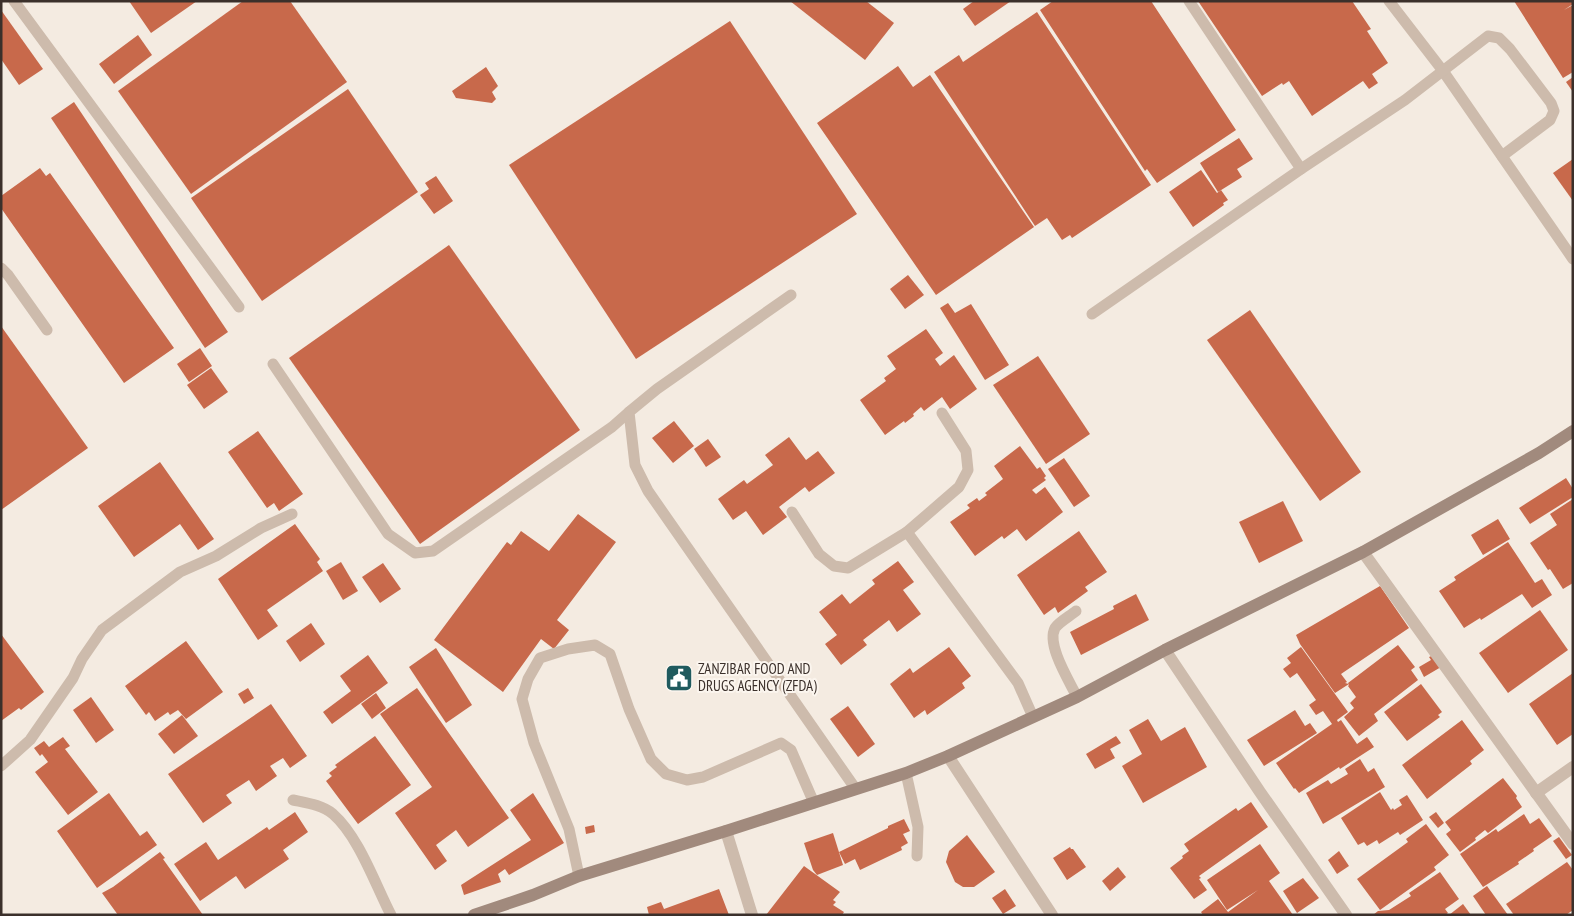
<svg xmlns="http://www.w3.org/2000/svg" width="1574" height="916" font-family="'PT Sans Narrow',sans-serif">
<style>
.building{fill:#c8694b}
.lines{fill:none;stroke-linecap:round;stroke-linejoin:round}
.lane{stroke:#cdbbac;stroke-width:11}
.street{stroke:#cdbbac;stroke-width:12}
.secondary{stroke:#a18a7d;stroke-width:12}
.labels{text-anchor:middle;stroke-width:4;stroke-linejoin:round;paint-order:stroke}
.poi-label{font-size:15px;fill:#3b302b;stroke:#fbf5ee;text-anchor:start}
</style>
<rect width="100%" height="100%" fill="#f4ebe1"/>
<g class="building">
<polygon points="129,1 197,1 151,33"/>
<polygon points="243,1 290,1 347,82 191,194 118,91"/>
<polygon points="790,1 866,1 894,23 865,60"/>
<polygon points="974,1 1011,1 975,26 963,9"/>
<polygon points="1053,1 1151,1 1236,130 1157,183 1147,169 1145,171 1040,10"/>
<polygon points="1198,1 1352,1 1371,29 1367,31 1388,63 1372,74 1378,83 1369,89 1363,81 1312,116 1289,81 1283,85 1282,83 1262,96"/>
<polygon points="1514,1 1573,1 1573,4 1564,10 1573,5 1573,72 1563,78"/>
<polygon points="1,10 43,69 19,85 1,59"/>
<polygon points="1037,12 1151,185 1072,238 1070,235 1062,240 1047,218 1035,226 934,72 959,55 963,62"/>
<polygon points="730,21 857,214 636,359 509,165"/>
<polygon points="138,35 152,55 114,84 99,64"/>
<polygon points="898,66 913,87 930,75 1034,227 936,295 817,123"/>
<polygon points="486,67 498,86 492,92 496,99 492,103 456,98 452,91"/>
<polygon points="1573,77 1573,92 1566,82"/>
<polygon points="348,89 418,192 262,301 191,198"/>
<polygon points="74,102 228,332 205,348 51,118"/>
<polygon points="1239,138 1253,159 1237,169 1242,177 1218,192 1200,163"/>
<polygon points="1573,159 1573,201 1553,173"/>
<polygon points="40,168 46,176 50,173 174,348 124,383 1,208 1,196"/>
<polygon points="1201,170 1217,193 1221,190 1228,200 1223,203 1224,205 1193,227 1169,192"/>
<polygon points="436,176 453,201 434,214 420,195 429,189 425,183"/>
<polygon points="449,245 580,430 420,544 289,358"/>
<polygon points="908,275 924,295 905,309 890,289"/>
<polygon points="948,303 955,313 971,304 1009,365 985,380 940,308"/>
<polygon points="1250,310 1361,472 1320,501 1207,340"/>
<polygon points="1,326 88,448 1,510"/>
<polygon points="926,329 943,353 935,359 940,366 954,355 977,389 950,409 942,397 924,411 921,407 913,414 914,416 905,423 904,421 885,435 860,400 886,381 884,378 896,369 887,356"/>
<polygon points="200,348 212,366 189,382 177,364"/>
<polygon points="1038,356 1090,434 1046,464 993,385"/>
<polygon points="211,368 228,392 204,409 187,385"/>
<polygon points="674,421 694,446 673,463 652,438"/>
<polygon points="258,431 303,494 279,511 274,503 267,508 228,452"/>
<polygon points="789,437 806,460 818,451 835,473 809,492 805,487 779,507 787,517 763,535 746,511 733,520 718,499 744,480 747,484 773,465 765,455"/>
<polygon points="708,439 721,457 706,467 694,449"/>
<polygon points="1020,446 1037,469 1040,467 1046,476 1044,478 1046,480 1032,490 1036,494 1045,487 1063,512 1026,541 1017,529 1004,539 1002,536 975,556 950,522 970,508 967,505 977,498 979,501 987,495 985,493 1003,479 994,466"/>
<polygon points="1064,458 1090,496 1074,507 1048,469"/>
<polygon points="160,462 214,539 198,550 180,524 134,557 98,506"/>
<polygon points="1566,478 1573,489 1573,497 1530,524 1519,508"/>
<polygon points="1573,499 1573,583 1563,589 1550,569 1548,570 1530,543 1557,525 1550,514"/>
<polygon points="1283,501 1303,541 1259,563 1239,522"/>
<polygon points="578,514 616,542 557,620 569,630 554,649 541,639 503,692 434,640 507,542 511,545 521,531 549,551"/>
<polygon points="1498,519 1510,539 1483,555 1471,535"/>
<polygon points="295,524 320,559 317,562 323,571 267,610 278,626 258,640 218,579"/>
<polygon points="1079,531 1107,572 1085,587 1088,591 1058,613 1055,607 1044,615 1017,575"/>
<polygon points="1508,542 1535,583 1542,579 1552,595 1532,608 1522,594 1481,620 1480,618 1464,628 1439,591 1456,580 1454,577"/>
<polygon points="898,561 914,582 903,590 921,614 897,632 889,620 863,640 867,645 841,665 825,644 837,635 819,612 842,594 850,604 875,584 872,580"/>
<polygon points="341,562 358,591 343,600 326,571"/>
<polygon points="383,563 401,589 380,603 362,577"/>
<polygon points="1380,586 1409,628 1341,674 1347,682 1345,683 1349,684 1335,693 1300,644 1296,635"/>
<polygon points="1136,594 1149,620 1081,655 1070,632 1114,609 1113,606"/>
<polygon points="1540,610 1568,650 1508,693 1479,653"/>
<polygon points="311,623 325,644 300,662 286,641"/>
<polygon points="1,634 44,692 21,710 19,708 1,721"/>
<polygon points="186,641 223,692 186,719 178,710 170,715 168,712 155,721 149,712 146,715 125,686"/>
<polygon points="1398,645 1415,667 1411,670 1418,680 1374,714 1378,721 1359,736 1344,717 1354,708 1350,703 1356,697 1348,686 1349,685 1348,683"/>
<polygon points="949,647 971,676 962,683 965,688 927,715 925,710 914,718 890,684 910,668 913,673"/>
<polygon points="1301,647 1348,712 1337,720 1338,722 1341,720 1357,744 1367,737 1374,747 1340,769 1339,767 1299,793 1295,788 1294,789 1276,763 1332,724 1323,711 1316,715 1309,705 1316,700 1297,673 1290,678 1283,669 1291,663 1287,658"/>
<polygon points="436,648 472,705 446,723 409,667"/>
<polygon points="368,655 388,683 332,724 323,712 351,691 340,676"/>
<polygon points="1434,655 1441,667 1424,677 1419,667 1431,660 1429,657"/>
<polygon points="1573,673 1573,734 1557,745 1529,704"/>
<polygon points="1421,684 1442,712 1438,715 1440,717 1407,741 1384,712"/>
<polygon points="248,688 254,698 244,704 238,694"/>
<polygon points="417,688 509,818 468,847 456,830 436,845 447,861 435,870 395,813 432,787 380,714"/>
<polygon points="376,693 386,708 372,719 361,704"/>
<polygon points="91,697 114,730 96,743 73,710"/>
<polygon points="271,704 307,756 290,768 283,758 270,766 277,776 256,791 249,780 226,795 232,803 203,823 168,774"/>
<polygon points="848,706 875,744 858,757 830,719"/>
<polygon points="1295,710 1305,726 1310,723 1317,733 1264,766 1247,740"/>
<polygon points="182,715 198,736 174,754 158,734"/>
<polygon points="1148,719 1161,741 1185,727 1207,767 1143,803 1122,766 1142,754 1129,730"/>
<polygon points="1462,720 1484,750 1470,761 1472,764 1427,799 1402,765"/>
<polygon points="375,736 411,785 358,824 326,781 332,776 329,773 337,767 335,765"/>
<polygon points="1116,736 1121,743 1110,749 1115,758 1095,769 1086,754"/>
<polygon points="63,737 70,746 65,749 98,792 68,815 35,772 48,762 42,754 40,756 34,748 44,741 49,747"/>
<polygon points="1360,759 1368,772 1374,768 1385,787 1323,824 1306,793 1328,780 1331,784 1348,774 1345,769"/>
<polygon points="1503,778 1517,796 1516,798 1522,807 1488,833 1485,830 1475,838 1476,840 1460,852 1446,834 1451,830 1445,822"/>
<polygon points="1380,792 1391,810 1393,808 1394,810 1402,805 1399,800 1407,795 1423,820 1400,835 1398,832 1379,844 1377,840 1367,846 1364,842 1358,845 1341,818"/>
<polygon points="109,793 140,836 147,831 157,845 97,888 57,831"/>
<polygon points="533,793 564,843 509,875 505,869 498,874 501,882 464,895 461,885 531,840 510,810"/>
<polygon points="1251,802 1268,827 1199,876 1201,878 1199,879 1207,890 1194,899 1170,868 1183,858 1182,856 1189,851 1184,844 1236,808 1238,811"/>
<polygon points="295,812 308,832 283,850 289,859 245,889 236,876 200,901 174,864 206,842 218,860 267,827 269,830"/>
<polygon points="1436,812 1444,823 1438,828 1429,817"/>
<polygon points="1524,814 1530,824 1539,818 1552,836 1533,849 1534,851 1518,862 1519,864 1483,887 1460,854 1496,829 1498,832"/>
<polygon points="904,819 910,831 903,834 908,843 901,847 902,850 860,870 855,859 845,864 839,852 888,828 888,826"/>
<polygon points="1426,824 1449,855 1434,867 1436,870 1380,910 1357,879 1408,842 1406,839"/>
<polygon points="594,825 595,832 586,834 585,827"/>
<polygon points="833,833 843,865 817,875 813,870 804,843"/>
<polygon points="967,835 995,872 974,887 963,887 955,882 946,862 949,851"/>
<polygon points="1559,837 1572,855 1566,859 1553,841"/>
<polygon points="1260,844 1280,873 1269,881 1293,915 1203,915 1201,912 1218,899 1228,912 1258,890 1227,910 1207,880"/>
<polygon points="1070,847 1071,849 1073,849 1086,867 1067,880 1053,858"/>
<polygon points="1339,851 1349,866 1337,874 1328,860"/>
<polygon points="160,852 165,858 163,859 203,915 118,915 102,893 113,887"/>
<polygon points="1567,862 1573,870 1573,910 1566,915 1514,915 1506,904"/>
<polygon points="804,866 840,892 833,900 836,902 833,905 844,912 842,915 766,915"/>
<polygon points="1118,867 1126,877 1110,891 1102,881"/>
<polygon points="1440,872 1459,899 1445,909 1448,913 1445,915 1373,915 1378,911 1389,910 1411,896 1409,893"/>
<polygon points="1303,878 1319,898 1297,913 1283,891"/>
<polygon points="1487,886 1508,915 1486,915 1473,896"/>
<polygon points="719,889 729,915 649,915 647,907 661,902 664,909"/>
<polygon points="1005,889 1016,906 1003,914 992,898"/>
<polygon points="1463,904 1471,915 1449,915"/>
</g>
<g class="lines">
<g class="lane">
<polyline points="14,1 239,307"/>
<polyline points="1189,1 1301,169"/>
<polyline points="1389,1 1443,71 1573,259"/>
<polyline points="1,268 8,275 47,330"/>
<polyline points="791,295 657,389 629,412 635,465 648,491 855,788"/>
<polyline points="1092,314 1301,169 1405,100 1488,36 1499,38 1510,49 1551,103 1554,111 1550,120 1502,156"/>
<polyline points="273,364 388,534 415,553 433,551 612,427 629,412"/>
<polyline points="792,512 819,554 834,566 848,568 907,532 959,487 968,470 966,451 942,413"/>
<polyline points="907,532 1018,683 1033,717"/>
<path d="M1076 611C1070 616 1059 622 1055 628 1046 645 1070 682 1077 697"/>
<polyline points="1,766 30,740 73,678 82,659 102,630 180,572 216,556 261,528 292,514"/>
<polyline points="906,773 918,827 917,856"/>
<path d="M293 800C307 803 322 805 333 814 359 837 375 884 391 915"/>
<polyline points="579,876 569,829 534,743 522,699 528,679 540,658 568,649 595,645 610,654 629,709 651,759 666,774 687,780 703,777 781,743 791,750 814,803"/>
</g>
<g class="street">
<polyline points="1363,552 1573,844"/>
<polyline points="1165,650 1260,792 1346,915"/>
<polyline points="948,756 1052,915"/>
<polyline points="1536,793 1573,767"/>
<polyline points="726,831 752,915"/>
</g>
<polyline class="secondary" points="474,915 533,895 579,876 726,831 906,773 948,756 1077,697 1165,650 1363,552 1539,453 1573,431"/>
</g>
<defs>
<g id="civic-square" transform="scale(1.4375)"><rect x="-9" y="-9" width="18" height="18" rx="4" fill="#1f5a5e" stroke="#fbf5ee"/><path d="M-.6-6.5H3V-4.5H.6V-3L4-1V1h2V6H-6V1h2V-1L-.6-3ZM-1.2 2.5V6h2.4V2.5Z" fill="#fff"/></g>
</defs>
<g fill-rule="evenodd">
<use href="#civic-square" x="679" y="678"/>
</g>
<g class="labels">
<g class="poi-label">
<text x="698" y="674">ZANZIBAR FOOD AND<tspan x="698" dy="17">DRUGS AGENCY (ZFDA)</tspan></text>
</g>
</g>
<rect width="1574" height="916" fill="none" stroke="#3b302b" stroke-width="5"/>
</svg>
